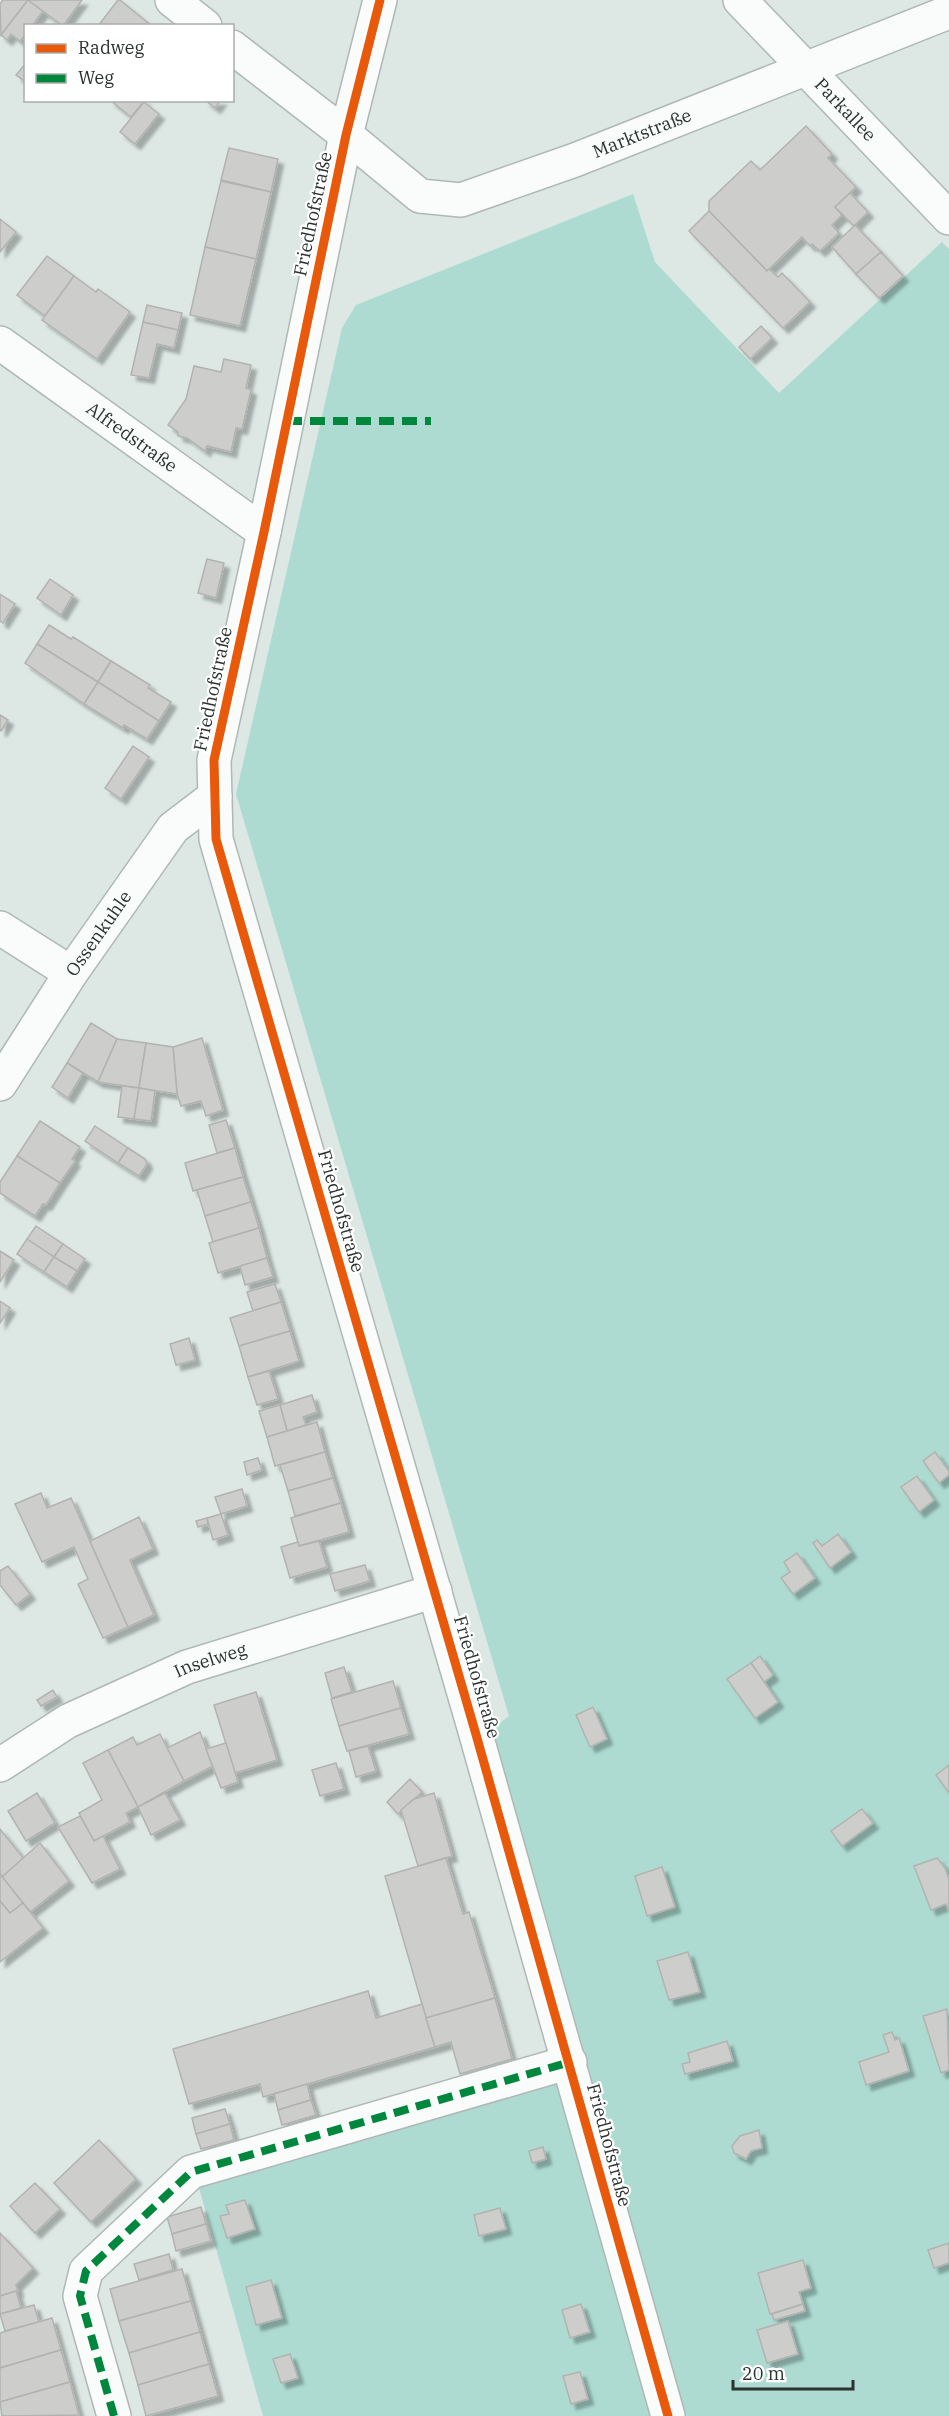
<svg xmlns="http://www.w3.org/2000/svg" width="949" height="2416" font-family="'IBM Plex Serif',serif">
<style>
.green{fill:#addbd1}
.building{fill:#cdcecc;stroke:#b2b3b0;stroke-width:1.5;filter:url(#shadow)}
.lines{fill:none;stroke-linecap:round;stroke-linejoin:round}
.minor-casing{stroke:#afb8b6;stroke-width:36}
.minor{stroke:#fafcfb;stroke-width:33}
.quiet{stroke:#00873e;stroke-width:8;stroke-dasharray:15 8;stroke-linecap:butt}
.cycleway-casing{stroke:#fff;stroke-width:13}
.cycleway{stroke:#e8590c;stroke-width:9}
.labels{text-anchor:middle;stroke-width:4.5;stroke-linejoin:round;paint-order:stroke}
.street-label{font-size:18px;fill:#2b3331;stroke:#fff}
</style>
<defs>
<filter id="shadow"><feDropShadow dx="5.5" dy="5.5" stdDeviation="1.5" flood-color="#0004"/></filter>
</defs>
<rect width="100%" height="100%" fill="#dde8e5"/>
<polygon class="green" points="633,194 655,262 779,393 942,242 949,249 949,2416 263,2416 199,2188 590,2074 491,1730 509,1716 236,794 342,328 356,305"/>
<g class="building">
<polygon points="3,0 28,0 1,35 0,4"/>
<polygon points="28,0 43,11 32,26 26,26 26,34 20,41 11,34 7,40 1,35"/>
<polygon points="28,0 82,0 63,26"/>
<polygon points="118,0 120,0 152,26 98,26"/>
<polygon points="26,63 26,82 16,75"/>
<polygon points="110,100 145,100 131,117"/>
<polygon points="205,100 221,100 215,108"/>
<polygon points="144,102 159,114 135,144 120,132"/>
<polygon points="806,126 832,154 828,158 856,187 835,207 842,215 832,225 839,233 820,251 812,244 810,246 802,237 767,271 709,211 709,201 751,161 760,170"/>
<polygon points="229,148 278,159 271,192 221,180"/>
<polygon points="221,181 271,192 256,259 205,247"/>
<polygon points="850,193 868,212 854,226 835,207"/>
<polygon points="709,211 767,271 769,269 778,277 782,273 810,302 783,328 689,231"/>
<polygon points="0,219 16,232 0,252"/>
<polygon points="855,225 881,252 856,274 832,247"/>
<polygon points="205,247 256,259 240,326 190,315"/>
<polygon points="881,252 903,276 879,298 856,274"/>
<polygon points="47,256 74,276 45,316 17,295"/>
<polygon points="74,276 96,292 98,289 130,312 97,359 42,320"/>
<polygon points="147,305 182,313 178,330 143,322"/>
<polygon points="143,322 178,330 174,348 157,344 149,378 131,375"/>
<polygon points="761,326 772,338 750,359 739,347"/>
<polygon points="224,359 251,365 246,388 251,390 242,429 236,428 231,452 207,446 205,451 187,438 178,436 178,432 168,425 186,399 194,366 221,372"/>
<polygon points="207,559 224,563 216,598 198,593"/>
<polygon points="50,579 73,595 61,615 37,598"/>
<polygon points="0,594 15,604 3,623 0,621"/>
<polygon points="49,625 71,639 73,637 111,661 98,682 37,644"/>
<polygon points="37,644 98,682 84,704 25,663"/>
<polygon points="111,661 150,685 148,688 171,702 159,721 98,682"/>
<polygon points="98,682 159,721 147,739 124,725 123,728 84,704"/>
<polygon points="0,715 8,720 1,731 0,730"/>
<polygon points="133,746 149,757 121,799 105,788"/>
<polygon points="91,1023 117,1039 98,1082 67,1063"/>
<polygon points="202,1038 223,1110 206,1116 201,1101 181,1106 177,1094 173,1047"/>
<polygon points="117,1039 146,1043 139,1088 98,1082"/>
<polygon points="146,1043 173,1047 177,1094 139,1088"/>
<polygon points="67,1063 83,1073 68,1098 52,1087"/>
<polygon points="122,1086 139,1088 134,1119 118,1117"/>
<polygon points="139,1088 155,1091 151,1121 134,1119"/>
<polygon points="226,1120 235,1148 217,1153 209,1125"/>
<polygon points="40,1121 80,1147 72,1159 75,1161 60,1183 17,1156"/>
<polygon points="95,1126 128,1148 118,1163 85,1141"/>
<polygon points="128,1148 145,1159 147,1164 139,1176 118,1163"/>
<polygon points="235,1148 243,1177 193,1191 185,1163"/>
<polygon points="17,1156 60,1183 46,1205 43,1204 35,1216 0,1193 0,1182"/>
<polygon points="243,1177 251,1202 205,1216 197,1190"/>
<polygon points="251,1202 259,1228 213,1242 205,1216"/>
<polygon points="36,1226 63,1244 54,1257 27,1239"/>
<polygon points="259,1228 267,1258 218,1273 209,1243"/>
<polygon points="27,1239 54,1257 44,1272 17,1254"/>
<polygon points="63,1244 85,1259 77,1271 54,1257"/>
<polygon points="0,1251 14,1260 0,1282"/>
<polygon points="54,1257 77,1271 67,1287 44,1272"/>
<polygon points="267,1258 273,1277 245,1285 240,1266"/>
<polygon points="275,1284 281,1302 253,1311 247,1292"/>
<polygon points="0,1301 10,1308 0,1323"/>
<polygon points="281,1302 290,1331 239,1346 230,1318"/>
<polygon points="290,1331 299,1361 248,1377 239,1346"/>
<polygon points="189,1338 195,1360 176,1365 170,1344"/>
<polygon points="269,1371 278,1399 257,1405 248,1377"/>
<polygon points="312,1395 317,1412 303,1417 306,1425 287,1431 280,1405"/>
<polygon points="280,1405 287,1431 267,1437 259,1411"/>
<polygon points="317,1422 325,1452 275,1466 267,1437"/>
<polygon points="325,1452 333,1478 288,1491 280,1465"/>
<polygon points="935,1452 949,1471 949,1475 939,1483 923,1461"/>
<polygon points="258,1458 262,1470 247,1475 244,1462"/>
<polygon points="917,1476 934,1500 919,1512 901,1487"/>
<polygon points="333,1478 341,1503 295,1516 288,1491"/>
<polygon points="242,1489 247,1506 221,1514 215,1497"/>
<polygon points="41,1493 47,1508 71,1498 128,1627 103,1638 78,1584 88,1579 74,1547 42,1562 15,1504"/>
<polygon points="341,1503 349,1532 299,1546 291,1518"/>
<polygon points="221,1514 228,1535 213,1540 207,1518"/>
<polygon points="139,1517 153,1549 130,1560 154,1615 128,1627 90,1541"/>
<polygon points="207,1518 208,1524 198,1527 196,1521"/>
<polygon points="838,1534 851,1552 830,1568 813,1543 817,1540 822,1546"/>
<polygon points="319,1541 327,1567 290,1578 281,1547 298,1542 299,1546"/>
<polygon points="797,1553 815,1578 793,1594 781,1578 790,1572 784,1562"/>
<polygon points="365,1565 370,1581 335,1591 330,1574"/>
<polygon points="8,1566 30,1594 16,1605 0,1585 0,1571"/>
<polygon points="760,1656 773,1675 764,1682 751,1663"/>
<polygon points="751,1663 778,1702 755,1718 727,1679"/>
<polygon points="344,1667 352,1692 332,1698 325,1673"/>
<polygon points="393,1681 401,1708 339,1726 331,1699"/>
<polygon points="53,1690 57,1697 41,1706 37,1700"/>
<polygon points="256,1692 277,1760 235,1773 214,1705"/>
<polygon points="593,1707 607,1739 590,1747 576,1715"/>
<polygon points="401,1708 409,1734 347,1751 339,1726"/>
<polygon points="200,1732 213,1766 184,1781 167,1748"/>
<polygon points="160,1734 184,1781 138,1807 108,1750 133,1737 137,1745"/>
<polygon points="226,1743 238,1782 221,1788 206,1749"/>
<polygon points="368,1746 376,1771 356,1777 349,1751"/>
<polygon points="108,1750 138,1807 126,1813 130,1822 94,1841 79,1813 102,1800 83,1763"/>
<polygon points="336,1763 344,1789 320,1796 312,1770"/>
<polygon points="949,1765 949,1793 936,1775"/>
<polygon points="410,1779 422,1792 398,1814 387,1802"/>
<polygon points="37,1793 55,1823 26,1841 8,1811"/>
<polygon points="165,1793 180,1820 151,1835 138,1807"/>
<polygon points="434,1793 452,1856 418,1866 401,1810 414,1799"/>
<polygon points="862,1809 873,1823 842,1846 831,1831"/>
<polygon points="80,1816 94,1841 103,1836 120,1869 92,1883 58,1827"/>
<polygon points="0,1829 24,1859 2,1877 0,1874"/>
<polygon points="40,1843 69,1881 30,1912 2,1877"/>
<polygon points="446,1858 463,1914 469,1912 495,1998 426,2018 385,1876"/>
<polygon points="937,1858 945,1868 949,1879 949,1912 946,1904 931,1910 914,1866"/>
<polygon points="662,1867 675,1907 647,1916 635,1876"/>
<polygon points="0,1874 23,1903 10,1913 0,1901"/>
<polygon points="0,1901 10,1913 23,1903 43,1928 0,1962"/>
<polygon points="688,1952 700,1992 669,2000 657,1961"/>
<polygon points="368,1991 376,2018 422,2004 435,2047 263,2097 260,2084 189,2104 173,2049"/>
<polygon points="495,1998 512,2059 460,2074 451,2042 435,2047 426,2018"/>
<polygon points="947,2009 949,2070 941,2073 923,2016"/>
<polygon points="892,2032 895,2040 899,2038 909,2071 866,2085 859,2062 889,2052 883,2035"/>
<polygon points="727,2041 733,2061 685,2074 682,2064 690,2062 688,2053"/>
<polygon points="307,2084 311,2100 278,2110 274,2094"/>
<polygon points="311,2100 316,2115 282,2125 278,2110"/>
<polygon points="225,2109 230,2124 196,2134 192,2118"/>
<polygon points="230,2124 234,2140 201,2149 196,2134"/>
<polygon points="759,2130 762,2148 751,2151 746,2159 734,2153 732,2146 740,2136"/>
<polygon points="99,2140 136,2179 91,2222 54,2183"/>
<polygon points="543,2147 546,2159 532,2163 529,2151"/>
<polygon points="35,2183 60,2209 35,2233 10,2206"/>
<polygon points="245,2200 255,2229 227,2238 220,2216 229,2214 226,2205"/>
<polygon points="201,2207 206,2224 172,2234 167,2217"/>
<polygon points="500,2208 506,2229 479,2236 474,2215"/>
<polygon points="206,2224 211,2241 176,2251 172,2234"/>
<polygon points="0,2233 33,2268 16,2285 18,2291 0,2296"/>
<polygon points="949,2243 949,2263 934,2268 928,2250"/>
<polygon points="169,2254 173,2270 139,2280 134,2264"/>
<polygon points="803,2260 811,2288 799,2292 803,2304 770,2314 758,2273"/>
<polygon points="182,2269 191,2301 119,2321 110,2289"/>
<polygon points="271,2280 282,2318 256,2325 246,2287"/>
<polygon points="16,2291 21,2308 0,2314 0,2296"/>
<polygon points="191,2301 200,2332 129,2353 119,2321"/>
<polygon points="581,2304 590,2332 570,2338 562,2310"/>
<polygon points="803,2304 805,2311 774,2320 772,2314"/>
<polygon points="34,2305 39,2322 5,2331 0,2314"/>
<polygon points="52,2318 61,2350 0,2368 0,2333"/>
<polygon points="788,2321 798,2354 767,2363 757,2330"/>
<polygon points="200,2332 209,2364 138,2385 129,2353"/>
<polygon points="61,2350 70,2382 0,2402 0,2368"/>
<polygon points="290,2354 298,2378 281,2383 273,2359"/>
<polygon points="209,2364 218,2396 146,2416 138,2385"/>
<polygon points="580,2372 588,2399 571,2404 563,2376"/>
<polygon points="70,2382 79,2415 2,2416 0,2402"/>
</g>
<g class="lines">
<g class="minor-casing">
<g id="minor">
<polyline points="172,0 205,26"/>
<polyline points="380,0 346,135 264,532 214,760 216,839 475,1731 668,2416"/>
<path id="s1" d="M740 0 949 218"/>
<path id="s2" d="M232 47 346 135 420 196 461 200 575 160 949 12"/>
<path id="s3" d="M0 343 264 532"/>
<polyline points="0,928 71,973"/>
<path id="s4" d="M0 1084 71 973 173 828 215 796"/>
<path id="s5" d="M0 1765 68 1721 187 1667 435 1591"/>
<polyline points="114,2416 80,2296 86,2271 191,2172 570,2062"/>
</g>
</g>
<use href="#minor" class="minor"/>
<g class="quiet">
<polyline points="287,421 431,421"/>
<polyline points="114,2416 80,2296 86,2271 191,2172 570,2062"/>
</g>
<g class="cycleway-casing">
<polyline id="cycleway" points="380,0 346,135 264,532 214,760 216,839 475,1731 668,2416"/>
</g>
<use href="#cycleway" class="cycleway"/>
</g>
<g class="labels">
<g class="street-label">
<text dy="6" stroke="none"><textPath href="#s1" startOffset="152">Parkallee</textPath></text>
<text dy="6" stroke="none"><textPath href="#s2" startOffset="474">Marktstraße</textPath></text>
<text transform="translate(313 214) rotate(-78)" y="6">Friedhofstraße</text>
<text dy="6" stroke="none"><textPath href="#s3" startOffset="162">Alfredstraße</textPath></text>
<text transform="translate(213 689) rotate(-78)" y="6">Friedhofstraße</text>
<text dy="6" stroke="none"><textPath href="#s4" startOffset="180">Ossenkuhle</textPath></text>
<text transform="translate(341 1211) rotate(74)" y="6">Friedhofstraße</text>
<text dy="6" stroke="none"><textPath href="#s5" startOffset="236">Inselweg</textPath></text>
<text transform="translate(477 1677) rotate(74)" y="6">Friedhofstraße</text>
<text transform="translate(609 2145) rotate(75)" y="6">Friedhofstraße</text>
</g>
</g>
<rect x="24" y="24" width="210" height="78" fill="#ffffff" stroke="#aaadad" stroke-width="1.5"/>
<rect x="36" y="44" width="30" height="9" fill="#e8590c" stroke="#aaadad" stroke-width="1.5"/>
<text x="78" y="54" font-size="18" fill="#2b3331">Radweg</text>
<rect x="36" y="74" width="30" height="9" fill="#00873e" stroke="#aaadad" stroke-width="1.5"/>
<text x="78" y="84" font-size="18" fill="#2b3331">Weg</text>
<path d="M733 2380v9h120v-9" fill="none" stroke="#2b3331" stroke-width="3"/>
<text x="742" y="2380" font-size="18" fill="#2b3331" stroke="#ffffff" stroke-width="4.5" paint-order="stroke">20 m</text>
</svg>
